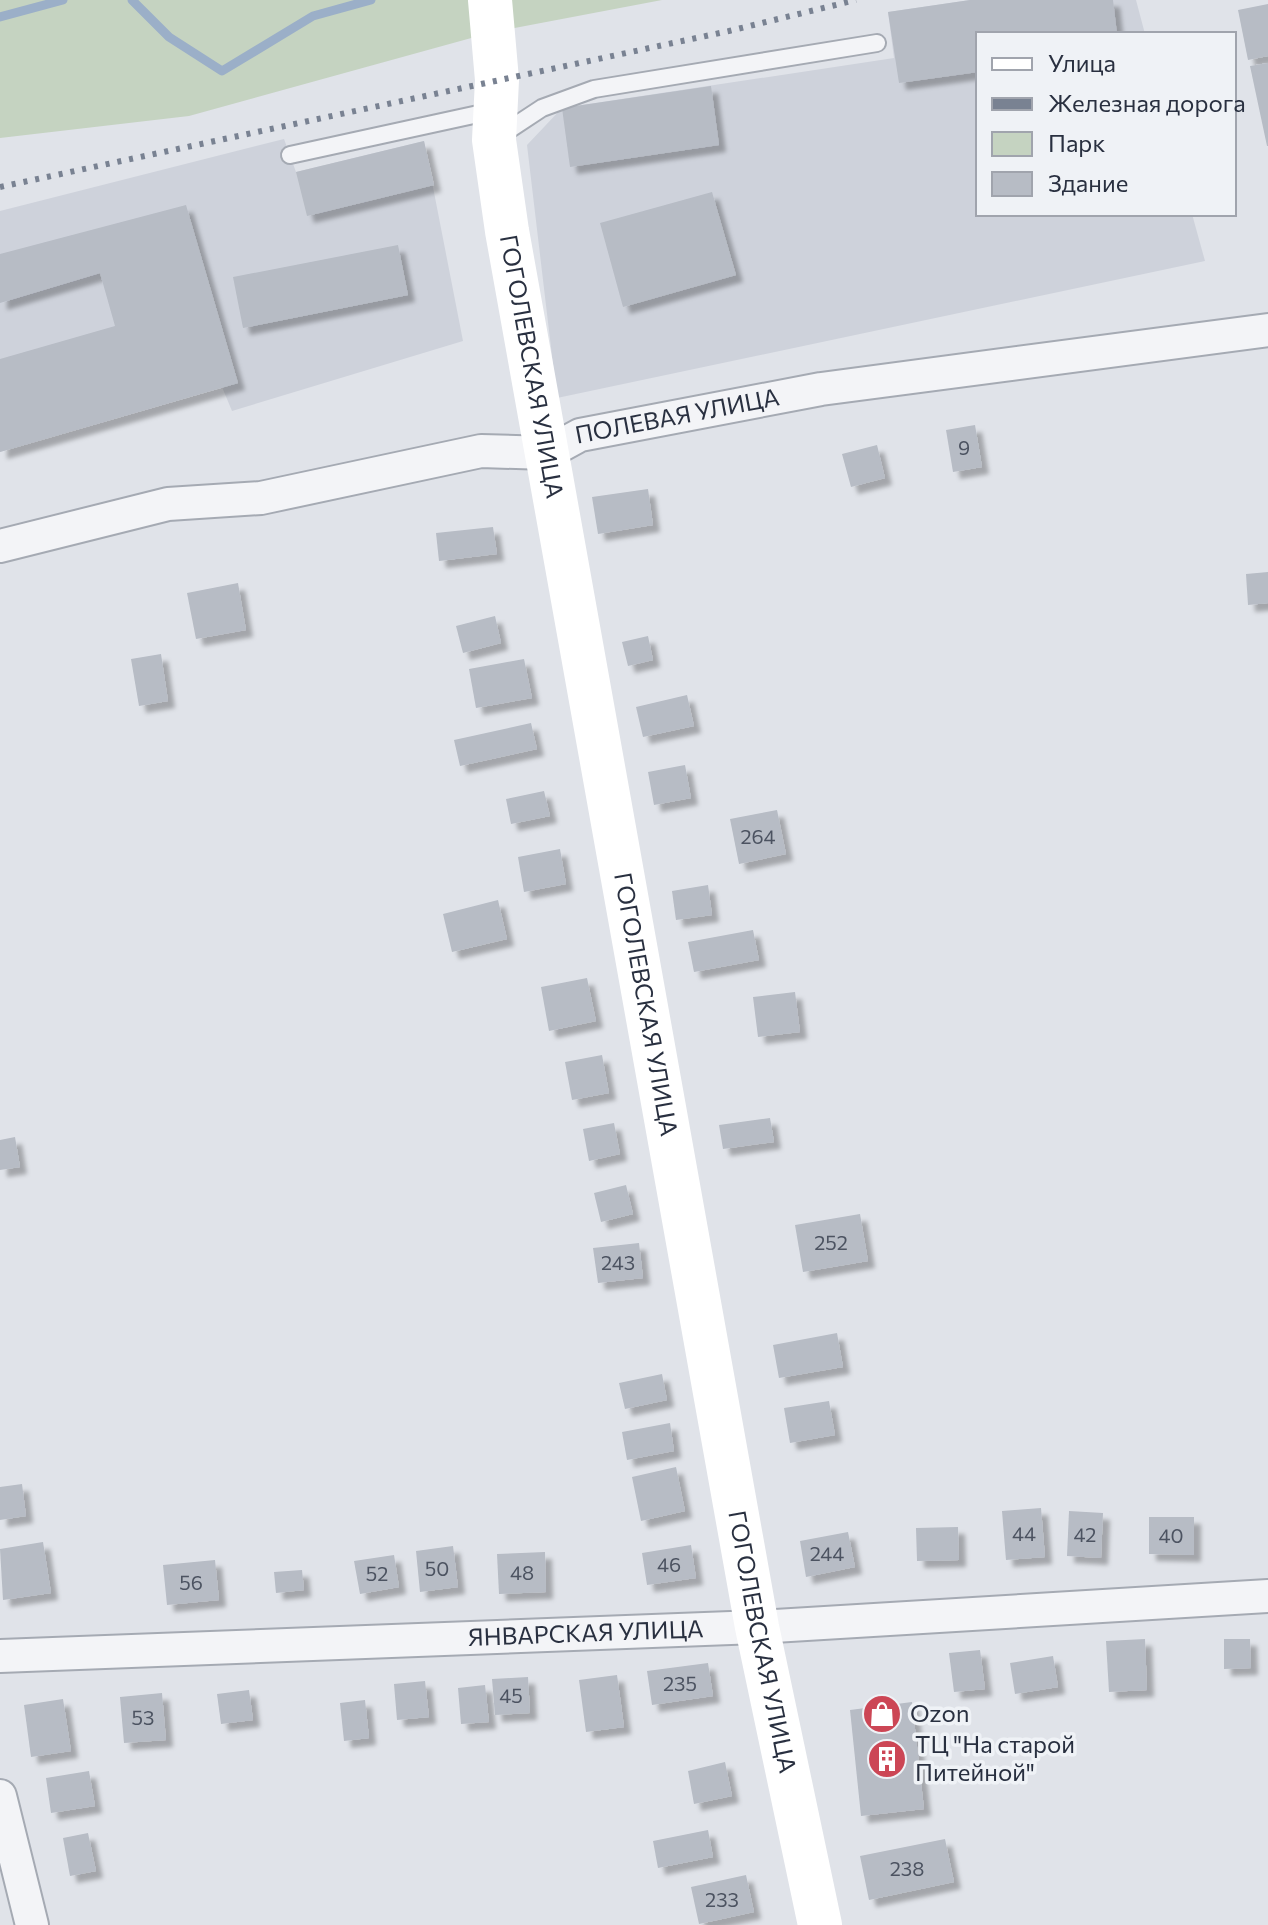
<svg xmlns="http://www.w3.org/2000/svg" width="1268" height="1925" font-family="Commissioner,sans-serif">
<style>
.built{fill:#ced2db}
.green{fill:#c5d3c1}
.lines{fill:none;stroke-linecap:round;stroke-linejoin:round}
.stream{stroke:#9bafc8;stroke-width:9}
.building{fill:#b7bcc5;filter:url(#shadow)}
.lane-casing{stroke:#a5aab3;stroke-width:20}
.street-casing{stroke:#a5aab3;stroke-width:36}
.lane{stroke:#f3f4f7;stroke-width:16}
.street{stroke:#f3f4f7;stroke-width:32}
.secondary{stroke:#fff;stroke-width:44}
.rail{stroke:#798292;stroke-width:6;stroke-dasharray:4 8;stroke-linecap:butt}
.labels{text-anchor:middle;stroke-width:7;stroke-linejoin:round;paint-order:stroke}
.number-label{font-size:20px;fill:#4c5361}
.street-label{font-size:24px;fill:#293040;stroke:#eff2f6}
.poi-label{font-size:24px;fill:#293040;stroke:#eff2f6;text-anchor:start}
</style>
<defs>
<filter id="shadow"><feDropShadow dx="7" dy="7" stdDeviation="2" flood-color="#0004"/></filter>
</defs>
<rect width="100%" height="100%" fill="#e0e3e9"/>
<g class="built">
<polygon points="970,0 1136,0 1145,34 978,34 978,214 1192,214 1205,261 557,398 527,145 562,108 894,58 888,12"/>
<polygon points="284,139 296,172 424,141 463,341 232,411 222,387 0,452 0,211"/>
</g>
<polygon class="green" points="0,0 662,0 493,32 189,116 0,138"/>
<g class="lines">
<g class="stream">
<polyline points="132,0 169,37 222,71 313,16 371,0"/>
<polyline points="0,17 63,0"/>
</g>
</g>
<g class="building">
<polygon points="970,0 1113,0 1117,34 978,34 978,72 899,83 888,12"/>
<polygon points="1268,4 1268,56 1248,60 1238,10"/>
<polygon points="1268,63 1268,146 1267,146 1250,66"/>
<polygon points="711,86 719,145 570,167 562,108"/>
<polygon points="424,141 434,185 307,216 296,172"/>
<polygon points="712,192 736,275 623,307 600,223"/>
<polygon points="186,205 238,383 0,452 0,359 115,326 100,273 0,303 0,254"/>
<polygon points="398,245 408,295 243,328 233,277"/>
<polygon points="975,425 982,467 953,472 946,430"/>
<polygon points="877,445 885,478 851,487 842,454"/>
<polygon points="648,489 653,525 598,534 592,497"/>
<polygon points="493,527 497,554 439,561 436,533"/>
<polygon points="1268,572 1268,603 1248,605 1246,574"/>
<polygon points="238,583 246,630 196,639 187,593"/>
<polygon points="495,616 501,643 463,653 456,626"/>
<polygon points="648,636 653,660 628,666 622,642"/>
<polygon points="161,654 168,701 139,706 131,659"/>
<polygon points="524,659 532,698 476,708 469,669"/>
<polygon points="687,695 694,726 643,737 636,707"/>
<polygon points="531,723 537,749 460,766 454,740"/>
<polygon points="685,765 691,798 654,805 648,772"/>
<polygon points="544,791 550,816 511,824 506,799"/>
<polygon points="777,810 786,854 739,864 730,819"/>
<polygon points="560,849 566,884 524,892 518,857"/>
<polygon points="708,885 712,915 676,920 672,891"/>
<polygon points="498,900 507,939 452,952 443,914"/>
<polygon points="753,930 759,960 694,972 688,942"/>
<polygon points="587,978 596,1021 549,1031 541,987"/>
<polygon points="795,992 800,1032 758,1037 753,997"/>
<polygon points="602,1055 609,1093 572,1100 565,1062"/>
<polygon points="770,1118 774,1142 723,1149 719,1125"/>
<polygon points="614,1123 620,1154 589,1161 583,1129"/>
<polygon points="15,1137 20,1167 0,1170 0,1140"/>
<polygon points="626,1185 633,1214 601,1222 594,1193"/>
<polygon points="860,1214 868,1261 803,1272 795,1225"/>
<polygon points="639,1243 643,1278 598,1283 593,1248"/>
<polygon points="837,1333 843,1367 779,1378 773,1345"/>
<polygon points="662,1374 667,1400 625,1409 619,1383"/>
<polygon points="829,1401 835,1435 790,1443 784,1408"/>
<polygon points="670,1423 674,1451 627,1460 622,1432"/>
<polygon points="676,1467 685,1511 641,1521 632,1477"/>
<polygon points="22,1484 26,1516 0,1520 0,1487"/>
<polygon points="1041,1508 1045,1557 1006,1560 1002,1511"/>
<polygon points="1069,1511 1103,1513 1101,1558 1067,1556"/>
<polygon points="1149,1517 1194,1517 1194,1555 1149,1554"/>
<polygon points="958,1527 959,1560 917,1561 916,1528"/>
<polygon points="848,1532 855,1567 806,1577 800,1541"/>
<polygon points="43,1542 51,1593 3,1600 0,1549"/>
<polygon points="691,1545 696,1578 647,1585 642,1553"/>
<polygon points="453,1546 458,1587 420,1592 416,1551"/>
<polygon points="545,1552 546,1592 499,1594 497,1554"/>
<polygon points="394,1555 399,1587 360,1594 354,1561"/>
<polygon points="215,1560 219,1600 167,1605 163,1565"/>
<polygon points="302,1570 304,1590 276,1593 274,1572"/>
<polygon points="1145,1639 1147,1690 1109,1692 1106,1641"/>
<polygon points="1224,1639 1250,1639 1251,1668 1224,1669"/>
<polygon points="980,1650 985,1689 954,1692 949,1653"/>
<polygon points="1053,1656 1058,1687 1015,1694 1010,1663"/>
<polygon points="708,1663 713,1696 652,1705 647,1671"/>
<polygon points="617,1675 624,1727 586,1732 579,1680"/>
<polygon points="528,1677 530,1713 495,1715 492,1679"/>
<polygon points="425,1681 429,1717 397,1720 394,1684"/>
<polygon points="485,1685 489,1722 461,1724 458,1688"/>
<polygon points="249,1690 253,1720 221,1724 217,1694"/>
<polygon points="162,1693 166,1740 124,1743 120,1697"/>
<polygon points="63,1699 71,1751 31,1757 24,1705"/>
<polygon points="365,1700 369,1738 344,1741 340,1703"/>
<polygon points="912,1702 924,1809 861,1816 850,1710"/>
<polygon points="725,1762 732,1796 694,1804 688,1771"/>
<polygon points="89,1771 95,1806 51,1813 46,1778"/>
<polygon points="708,1830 713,1857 658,1868 653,1841"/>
<polygon points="88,1833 96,1871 70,1876 63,1838"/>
<polygon points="945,1839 954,1882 869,1900 860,1856"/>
<polygon points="746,1875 754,1912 699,1924 691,1887"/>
</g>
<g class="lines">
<g class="lane-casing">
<g id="lane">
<polyline points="498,137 542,108 594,89 877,43"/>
<polyline points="290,155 492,111"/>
</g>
</g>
<g class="street-casing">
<g id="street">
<path id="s1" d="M0 546 168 504 261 498 481 451 547 453 580 435 821 389 1268 330"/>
<path id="s2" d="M0 1656 757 1627 1268 1596"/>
<polyline points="0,1796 32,1925"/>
</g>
</g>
<use href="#lane" class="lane"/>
<use href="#street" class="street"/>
<path class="secondary" id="s3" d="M490 0 497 80 494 140 507 231 757 1627 820 1925"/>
<polyline class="rail" points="0,187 729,31 856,0"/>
</g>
<defs>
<g id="shop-disc" transform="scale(2)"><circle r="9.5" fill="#cc4655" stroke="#eff2f6"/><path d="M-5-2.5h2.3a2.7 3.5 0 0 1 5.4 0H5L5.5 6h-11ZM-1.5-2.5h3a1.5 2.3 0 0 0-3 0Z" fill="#fff"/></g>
<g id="building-disc" transform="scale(2)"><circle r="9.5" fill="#cc4655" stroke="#eff2f6"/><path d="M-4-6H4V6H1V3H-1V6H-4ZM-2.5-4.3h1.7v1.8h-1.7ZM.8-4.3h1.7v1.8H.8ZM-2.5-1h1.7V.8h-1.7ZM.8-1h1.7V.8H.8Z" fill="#fff"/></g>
</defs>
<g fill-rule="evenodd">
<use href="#shop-disc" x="882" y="1714"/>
<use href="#building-disc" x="887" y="1759"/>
</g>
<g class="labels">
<g class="number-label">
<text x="964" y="455">9</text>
<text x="758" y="844">264</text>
<text x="831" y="1250">252</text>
<text x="618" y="1270">243</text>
<text x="1024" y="1541">44</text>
<text x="1085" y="1542">42</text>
<text x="1171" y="1543">40</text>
<text x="827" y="1561">244</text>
<text x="669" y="1572">46</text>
<text x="437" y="1576">50</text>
<text x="522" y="1580">48</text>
<text x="377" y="1581">52</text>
<text x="191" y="1590">56</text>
<text x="680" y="1691">235</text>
<text x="511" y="1703">45</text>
<text x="143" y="1725">53</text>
<text x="907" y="1876">238</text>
<text x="722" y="1907">233</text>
</g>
<g class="street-label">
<text dy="8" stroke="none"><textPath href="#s3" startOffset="370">ГОГОЛЕВСКАЯ УЛИЦА</textPath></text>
<text dy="8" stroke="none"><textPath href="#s1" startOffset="694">ПОЛЕВАЯ УЛИЦА</textPath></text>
<text dy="8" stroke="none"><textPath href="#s3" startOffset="1018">ГОГОЛЕВСКАЯ УЛИЦА</textPath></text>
<text dy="8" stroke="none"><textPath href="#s2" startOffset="586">ЯНВАРСКАЯ УЛИЦА</textPath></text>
<text dy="8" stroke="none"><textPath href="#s3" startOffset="1666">ГОГОЛЕВСКАЯ УЛИЦА</textPath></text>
</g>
<g class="poi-label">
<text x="910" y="1722">Ozon</text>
<text x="915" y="1753">ТЦ "На старой<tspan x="915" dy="28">Питейной"</tspan></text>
</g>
</g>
<rect x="976" y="32" width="260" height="184" fill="#eff2f6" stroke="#a0a4ad" stroke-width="2"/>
<rect x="992" y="58" width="40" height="12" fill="#ffffff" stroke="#a0a4ad" stroke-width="2"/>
<text x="1048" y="72" font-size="24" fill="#293040">Улица</text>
<rect x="992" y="98" width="40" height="12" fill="#798292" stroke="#a0a4ad" stroke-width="2"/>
<text x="1048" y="112" font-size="24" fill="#293040">Железная дорога</text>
<rect x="992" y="132" width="40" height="24" fill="#c5d3c1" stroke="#a0a4ad" stroke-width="2"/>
<text x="1048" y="152" font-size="24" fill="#293040">Парк</text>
<rect x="992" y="172" width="40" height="24" fill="#b7bcc5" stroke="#a0a4ad" stroke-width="2"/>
<text x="1048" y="192" font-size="24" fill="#293040">Здание</text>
</svg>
